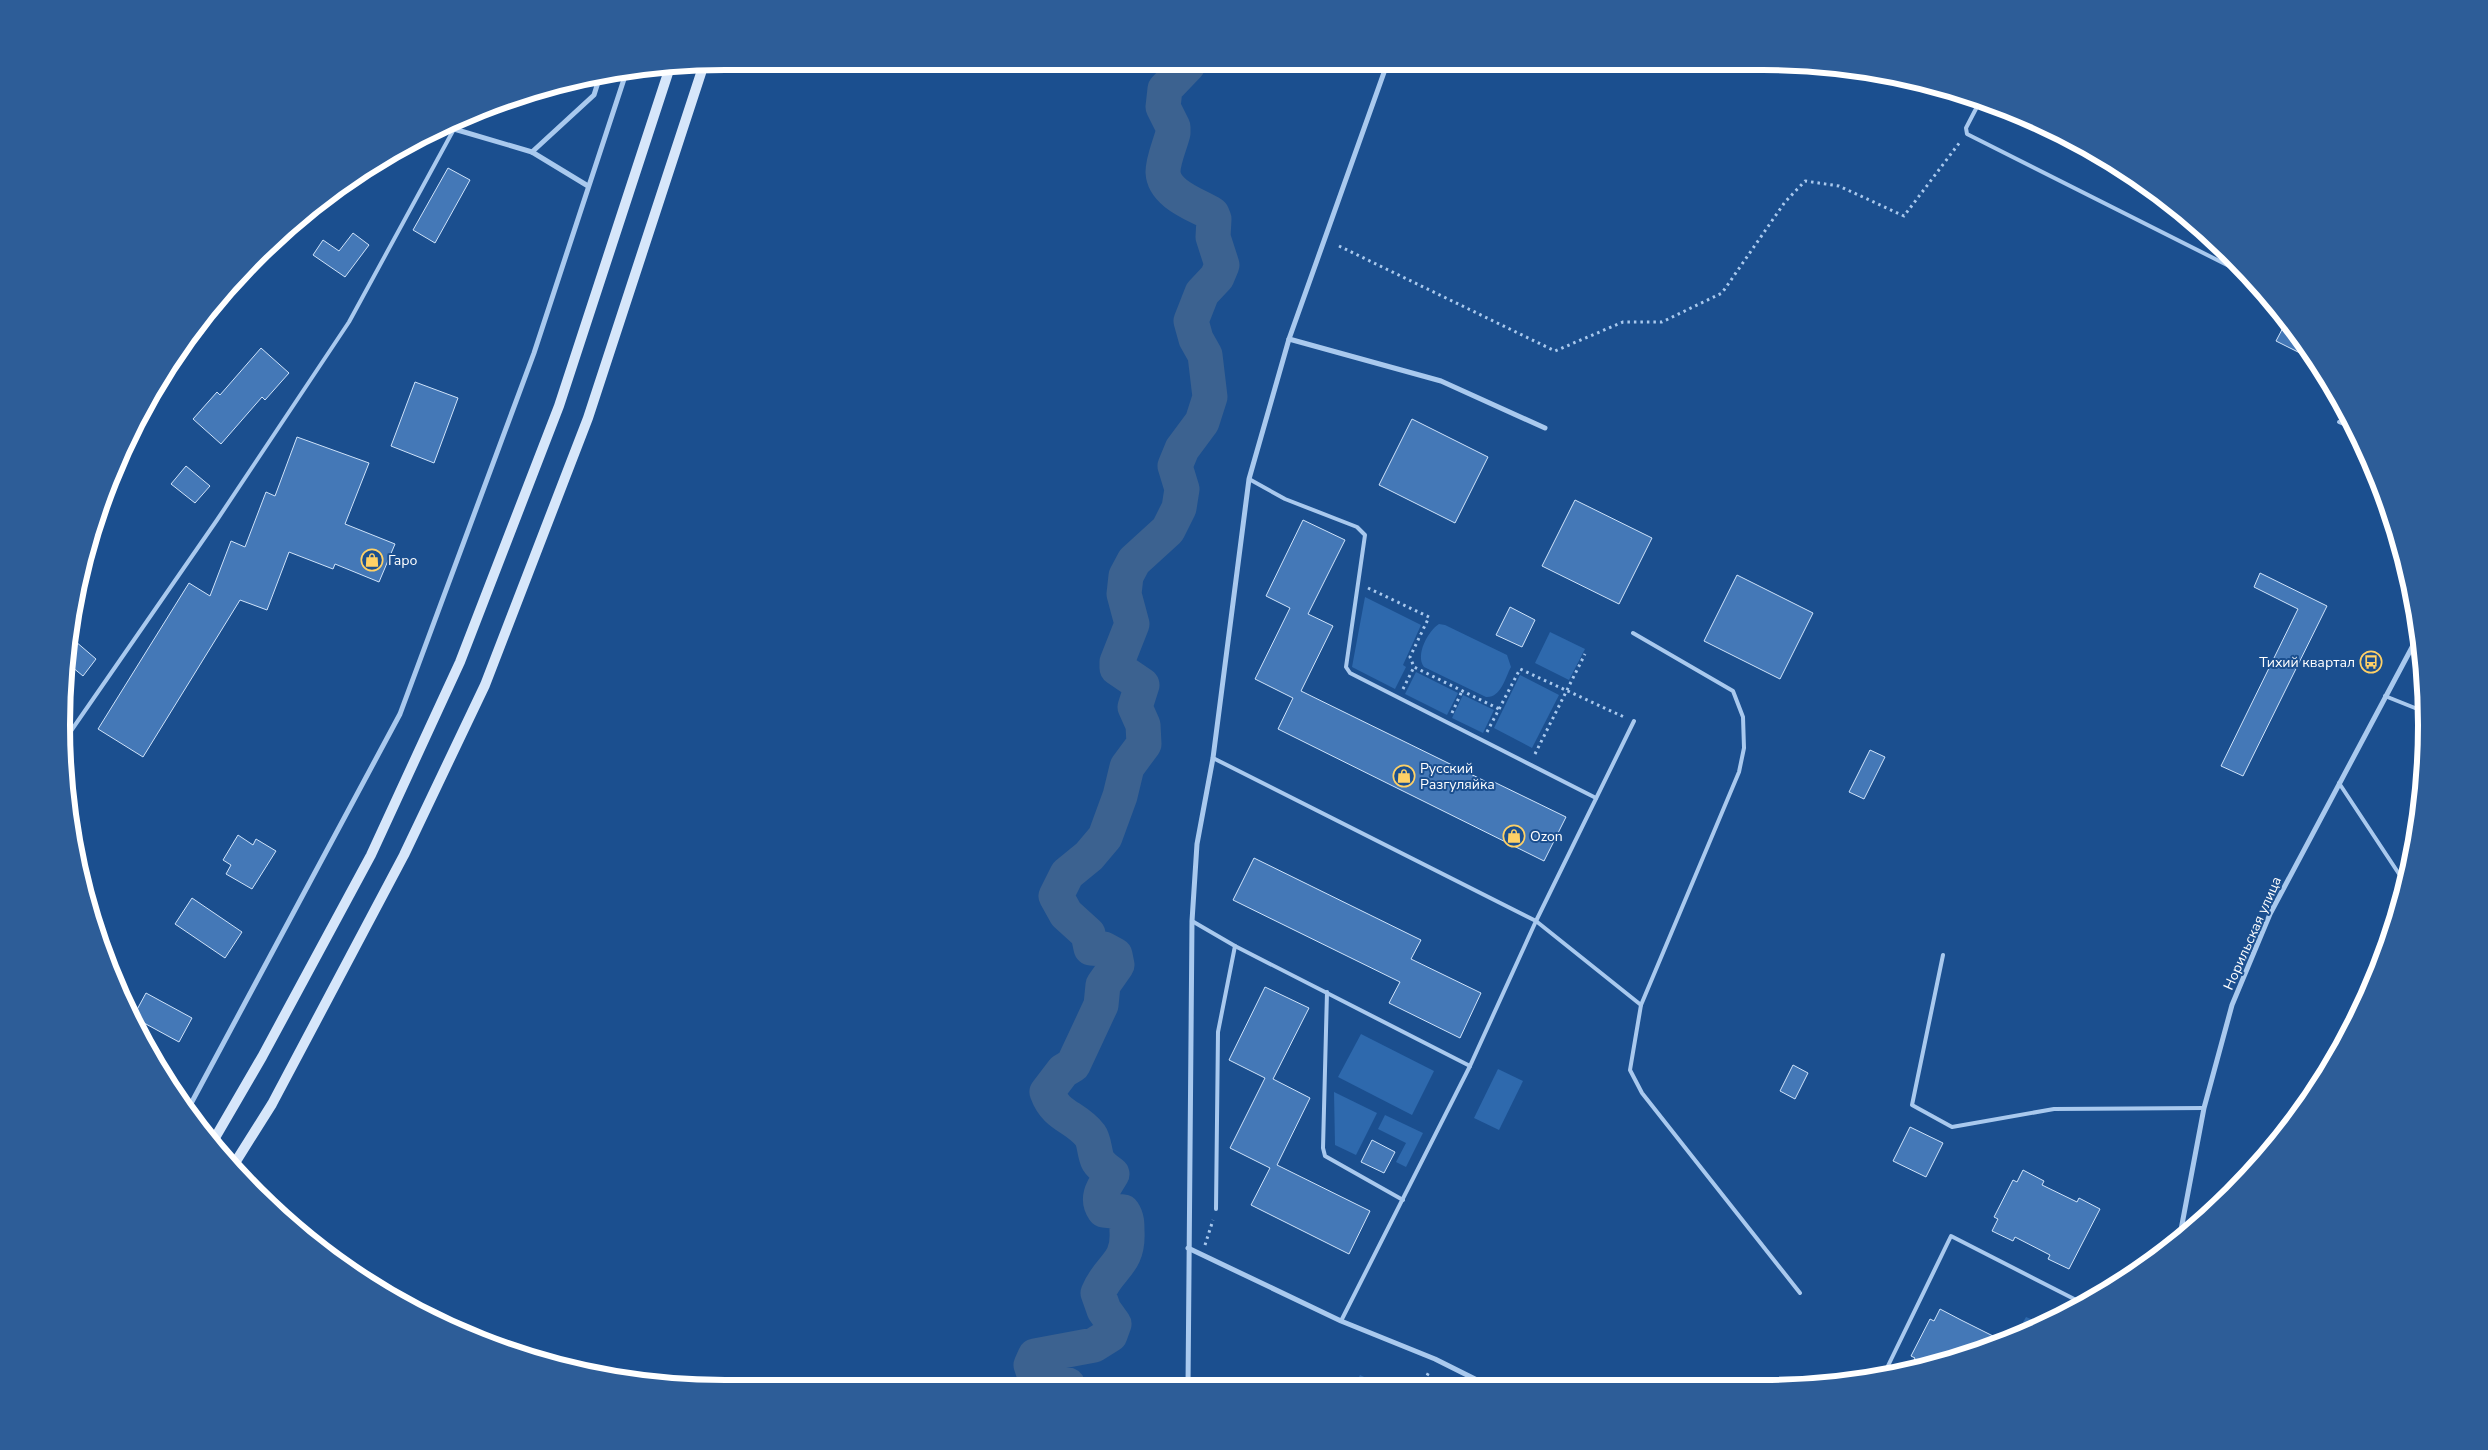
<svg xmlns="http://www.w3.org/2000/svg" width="2488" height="1450" font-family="'Nunito Sans',sans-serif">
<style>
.green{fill:#2e69ad}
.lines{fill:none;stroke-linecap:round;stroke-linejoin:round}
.river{stroke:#3c6290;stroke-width:35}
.building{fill:#4478b7;stroke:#cfe3fa}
.path{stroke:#a9c9ee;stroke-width:3;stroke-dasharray:2.5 4;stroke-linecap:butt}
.service{stroke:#a9c9ee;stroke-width:4}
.minor{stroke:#a9c9ee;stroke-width:5}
.secondary{stroke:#d6e6fa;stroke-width:10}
.labels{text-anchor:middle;stroke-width:4;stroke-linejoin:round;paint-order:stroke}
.poi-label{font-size:14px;fill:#fff;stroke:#1b4f8f;text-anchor:start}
.street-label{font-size:14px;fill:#fff;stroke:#1b4f8f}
.rim{fill:none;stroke:#fff;stroke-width:6}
</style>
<rect width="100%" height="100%" fill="#1b4f8f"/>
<g class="green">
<polygon points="1365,597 1421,625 1403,665 1406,667 1395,689 1352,667"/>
<path d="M1439 624 1445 625 1507 655 1511 667C1505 678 1501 698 1486 697L1424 667C1415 655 1428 631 1439 624Z"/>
<polygon points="1550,632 1585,649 1569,680 1535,663"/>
<polygon points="1416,672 1458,693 1447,715 1405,694"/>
<polygon points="1520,675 1559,695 1532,748 1494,728"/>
<polygon points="1463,695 1494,710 1483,733 1452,718"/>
<polygon points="1361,1034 1434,1071 1412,1115 1338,1077"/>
<polygon points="1498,1069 1523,1081 1499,1130 1474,1118"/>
<polygon points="1334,1092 1377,1113 1356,1155 1335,1145"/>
<polygon points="1385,1115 1423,1133 1406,1167 1396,1162 1406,1143 1378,1129"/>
<polygon points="2026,1317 2042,1324 2016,1335"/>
<polygon points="1360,1375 1385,1387 1354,1387"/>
</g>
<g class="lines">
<path class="river" d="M1068 1387V1385L1054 1380 1041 1381 1035 1377 1031 1365 1035 1356 1094 1345 1110 1335 1114 1324 1104 1310 1098 1293C1109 1266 1129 1265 1127 1231 1127 1224 1127 1218 1123 1212L1104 1210C1095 1197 1105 1186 1112 1174 1108 1171 1101 1166 1098 1161 1094 1153 1095 1142 1090 1135 1075 1116 1056 1117 1047 1092L1063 1071 1073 1065 1101 1005 1103 985 1117 965 1115 955 1104 949 1091 948 1088 934 1066 914 1056 896 1067 874 1089 856 1105 837 1120 796 1127 767 1144 744 1143 725 1135 707 1142 685 1117 668V662L1132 624 1124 594 1126 576 1134 561 1168 530 1179 508 1182 489 1175 466 1182 449 1202 422 1210 397 1205 355 1196 339 1191 321 1202 293 1217 277 1222 265 1213 237 1214 219 1212 214C1195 204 1164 194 1163 172 1163 160 1170 145 1173 133V127L1163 107 1165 89 1188 65"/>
</g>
<g class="building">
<polygon points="448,168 470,180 435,243 413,230"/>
<polygon points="353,233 369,245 345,277 313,255 323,240 339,251"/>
<polygon points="2286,322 2315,356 2318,362 2276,341"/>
<polygon points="261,348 289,373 265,400 262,397 221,444 193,419 217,392 220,395"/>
<polygon points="415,382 458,398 434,463 391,446"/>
<polygon points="1412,419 1488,457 1455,523 1379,485"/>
<polygon points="297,437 369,463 345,524 395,544 379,582 335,564 333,569 289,552 267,610 240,600 143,757 98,729 189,583 210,596 231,541 245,547 266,492 275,496"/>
<polygon points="186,466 210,486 195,503 171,484"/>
<polygon points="1575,500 1652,538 1619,604 1542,566"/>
<polygon points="1303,520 1345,540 1308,614 1333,626 1301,691 1493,785 1494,782 1566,817 1544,861 1278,729 1293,698 1255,679 1290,608 1266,596"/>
<polygon points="2260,573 2327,606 2243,776 2221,766 2298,609 2254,587"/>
<polygon points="1737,575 1813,613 1780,679 1704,641"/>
<polygon points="1510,607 1535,620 1522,647 1496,635"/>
<polygon points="68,635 96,659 83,676 66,662"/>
<polygon points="1870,750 1885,757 1864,799 1849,792"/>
<polygon points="238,835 253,845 256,839 276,851 252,889 226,874 231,865 223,860"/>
<polygon points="1254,858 1421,940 1411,959 1481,993 1460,1038 1389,1003 1400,982 1233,900"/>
<polygon points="192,898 242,932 225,958 175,924"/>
<polygon points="1265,987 1309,1008 1273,1079 1310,1098 1277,1165 1370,1211 1349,1254 1251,1205 1270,1168 1230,1148 1265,1078 1229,1060"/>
<polygon points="146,993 192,1018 179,1042 133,1017"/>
<polygon points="1793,1065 1808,1073 1795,1099 1780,1091"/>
<polygon points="1910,1127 1943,1143 1926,1177 1893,1161"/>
<polygon points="1372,1140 1395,1152 1384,1173 1361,1162"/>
<polygon points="2023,1170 2044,1181 2042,1185 2077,1202 2079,1198 2100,1209 2069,1269 2048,1259 2050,1255 2015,1237 2013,1241 1992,1231 1998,1219 1994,1217 2013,1180 2017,1182"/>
<polygon points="1940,1309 1961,1320 2003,1341 1976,1354 1911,1367 1915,1358 1911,1356 1930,1319 1934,1321"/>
</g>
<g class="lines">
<g class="path">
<polyline points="1339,246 1555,351 1623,322 1662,322 1722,293 1785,202 1805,181 1839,186 1904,216 1960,142"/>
<polyline points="1368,588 1429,617 1410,657 1414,667 1499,709"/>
<polyline points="1403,689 1414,667"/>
<polyline points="1452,713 1462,691"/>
<polyline points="1487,732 1520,669 1624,717"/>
<polyline points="1535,754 1585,654"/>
<polyline points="1205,1245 1213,1220"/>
<polyline points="1421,1387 1430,1370"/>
</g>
<g class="service">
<polyline points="1981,99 1966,128 1967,134 2249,276"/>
<polyline points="2339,422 2353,428"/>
<polyline points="1249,479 1285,499 1357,527 1365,535 1346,667 1350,673 1596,798"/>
<polyline points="1633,633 1733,691 1743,717 1744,748 1739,772 1641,1005 1630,1070 1642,1093 1800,1293"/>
<polyline points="2385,696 2425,712"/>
<polyline points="64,741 217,520 349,322 454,129"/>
<polyline points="1213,758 1536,921 1641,1005"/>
<polyline points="2339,783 2405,883"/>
<polyline points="1192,921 1235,946 1470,1066"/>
<polyline points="1943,955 1912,1105 1952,1127 2054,1109 2204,1108"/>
<polyline points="1327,992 1323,1148 1325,1156 1403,1200"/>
<polyline points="1216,1209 1218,1032 1235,946"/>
<polyline points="1341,1321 1470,1066 1536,921 1634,721"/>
<polyline points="1885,1372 1951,1236 2082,1303"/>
</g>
<g class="minor">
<polyline points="446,124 454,129 532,152 588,186"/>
<polyline points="532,152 594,95 600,76"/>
<polyline points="1289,339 1441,381 1545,428"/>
<polyline points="187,1111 400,714 534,353 627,70"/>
<polyline points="2180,1235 2204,1108 2232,1005 2270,914 2418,636"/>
<polyline points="1188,1248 1341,1321 1435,1359 1491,1387"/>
<polyline points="1188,1387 1192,921 1197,844 1213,758 1249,479 1289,339 1387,64"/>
</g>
<g class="secondary">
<polyline points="212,1143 262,1057 371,855 460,662 559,406 670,67"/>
<polyline points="233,1166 272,1104 404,855 485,685 588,418 703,67"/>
</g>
</g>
<defs>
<g id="shop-ring" transform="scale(1.125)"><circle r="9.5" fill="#1b4f8f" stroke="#ffd166" stroke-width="1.5"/><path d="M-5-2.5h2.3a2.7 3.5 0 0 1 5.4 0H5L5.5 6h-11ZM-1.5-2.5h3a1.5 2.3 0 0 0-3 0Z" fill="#ffd166"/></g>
<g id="bus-ring" transform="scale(1.125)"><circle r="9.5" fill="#1b4f8f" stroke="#ffd166" stroke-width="1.5"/><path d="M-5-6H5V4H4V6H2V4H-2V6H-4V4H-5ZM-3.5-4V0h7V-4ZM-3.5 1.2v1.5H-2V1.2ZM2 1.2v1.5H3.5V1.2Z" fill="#ffd166"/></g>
</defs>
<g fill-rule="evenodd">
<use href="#shop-ring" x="372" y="560"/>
<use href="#bus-ring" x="2371" y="662"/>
<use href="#shop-ring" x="1404" y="776"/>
<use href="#shop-ring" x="1514" y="836"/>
</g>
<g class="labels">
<g class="poi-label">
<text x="388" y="565">Гаро</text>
<text x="2355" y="667" text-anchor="end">Тихий квартал</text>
<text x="1420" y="773">Русский<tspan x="1420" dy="16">Разгуляйка</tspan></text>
<text x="1530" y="841">Ozon</text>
</g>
<g class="street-label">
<text transform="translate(2252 933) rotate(-66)" y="5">Норильская улица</text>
</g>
</g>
<path d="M0 0H2488V1450H0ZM725 70H1763A655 655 0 0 1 2418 725V725A655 655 0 0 1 1763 1380H725A655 655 0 0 1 70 725V725A655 655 0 0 1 725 70Z" fill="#2d5d98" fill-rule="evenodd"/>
<path class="rim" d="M725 70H1763A655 655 0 0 1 2418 725V725A655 655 0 0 1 1763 1380H725A655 655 0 0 1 70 725V725A655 655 0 0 1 725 70Z"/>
</svg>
